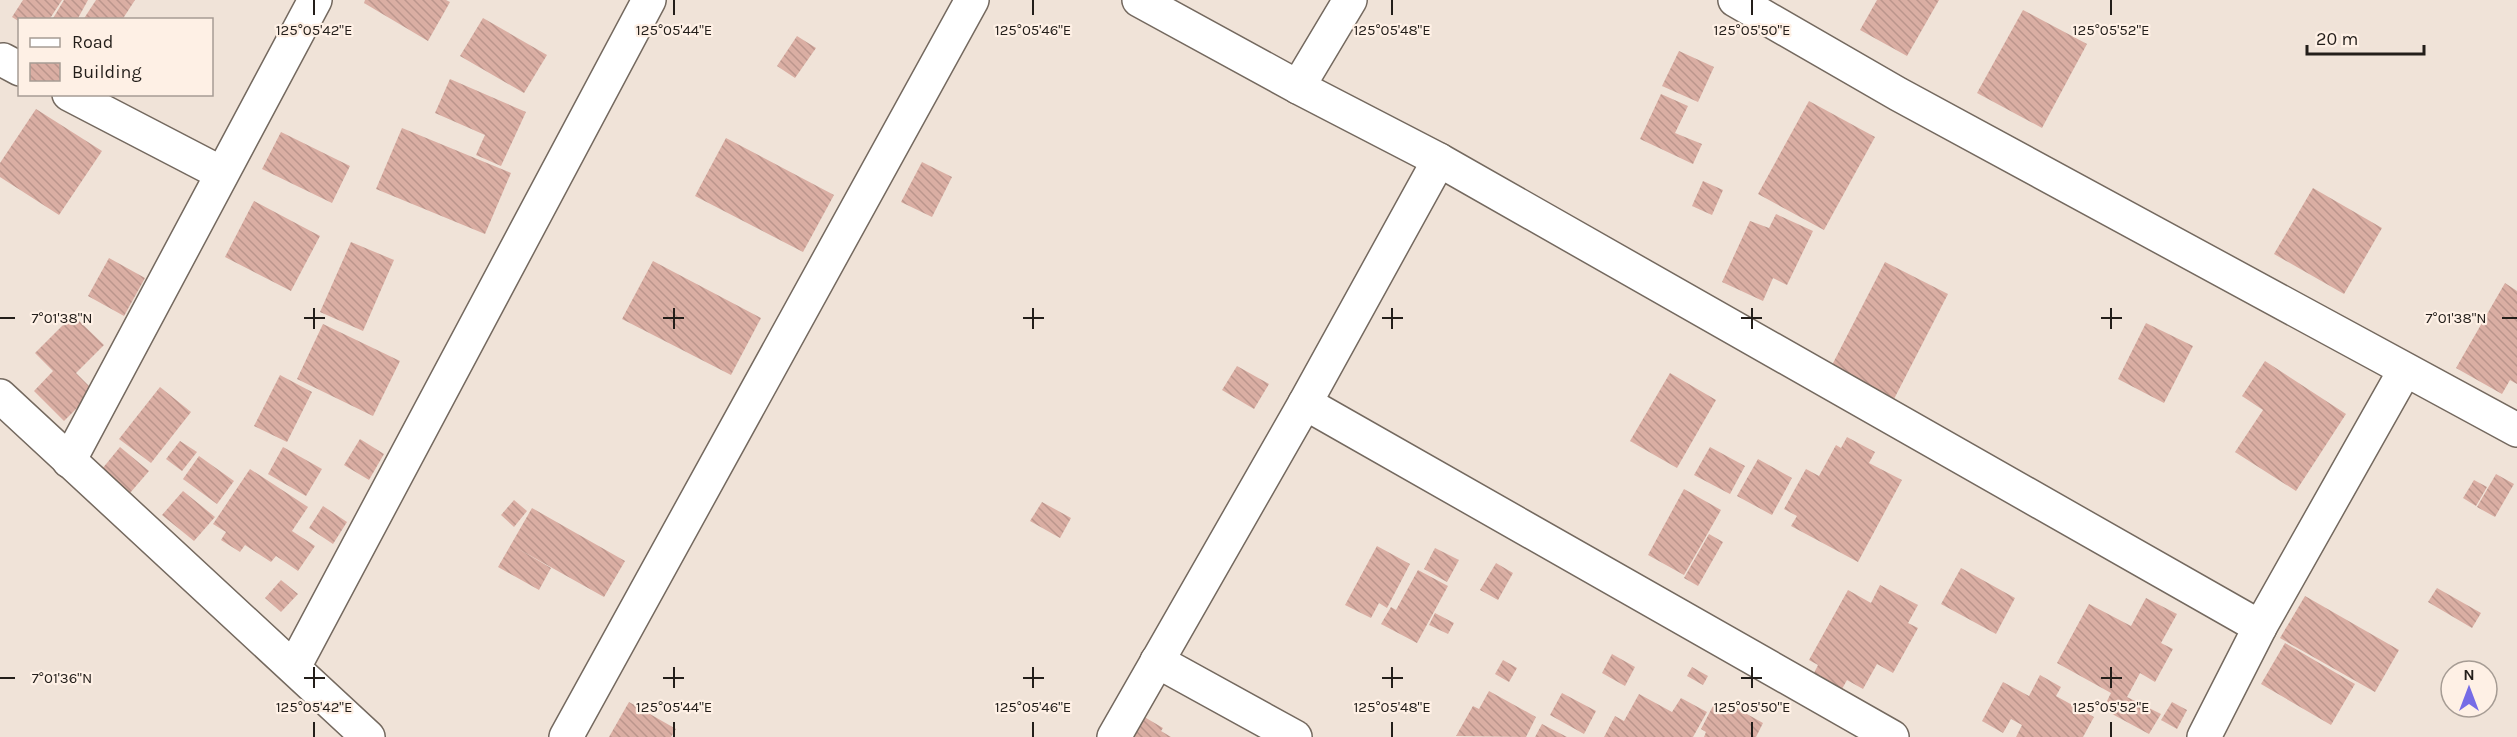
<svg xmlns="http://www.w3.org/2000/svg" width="2517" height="737" font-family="Karla,sans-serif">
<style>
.building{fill:url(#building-back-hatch)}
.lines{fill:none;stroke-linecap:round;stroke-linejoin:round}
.minor-casing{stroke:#74695f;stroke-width:36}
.minor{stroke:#fff;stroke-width:33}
.ticks{fill:none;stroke:#231e1a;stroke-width:2}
.ticks-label{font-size:15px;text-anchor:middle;fill:#231e1a;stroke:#fef0e5;stroke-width:4.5;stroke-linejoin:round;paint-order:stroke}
</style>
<defs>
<pattern id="building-back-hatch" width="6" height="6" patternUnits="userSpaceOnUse" patternTransform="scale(1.5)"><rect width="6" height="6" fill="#daaea3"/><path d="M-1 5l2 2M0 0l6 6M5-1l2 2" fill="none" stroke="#bb958c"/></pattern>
</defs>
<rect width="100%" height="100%" fill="#f0e3d8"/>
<g class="building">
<polygon points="23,0 62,0 49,20 20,20 20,22 12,17"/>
<polygon points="64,0 88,0 77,20 52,20"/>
<polygon points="96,0 135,0 122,20 83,20"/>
<polygon points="365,0 446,0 450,2 428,41 364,3"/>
<polygon points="1877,0 1939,0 1907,56 1860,30"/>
<polygon points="2023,10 2087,44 2042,128 1977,93"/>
<polygon points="483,18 547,55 524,93 460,56"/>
<polygon points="797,36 816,48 795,78 777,66"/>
<polygon points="1679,51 1714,67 1698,102 1662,86"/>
<polygon points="450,79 526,112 501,166 476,155 485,135 435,113"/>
<polygon points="1661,94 1688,106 1675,133 1702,144 1693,164 1640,139"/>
<polygon points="1809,101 1875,137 1824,230 1758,194"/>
<polygon points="36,109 102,151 59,215 0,177 0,163"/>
<polygon points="402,128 511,173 485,234 376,189"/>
<polygon points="281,132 350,166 332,203 262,169"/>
<polygon points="726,138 834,195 803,252 695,196"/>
<polygon points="922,162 952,177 932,217 901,202"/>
<polygon points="1703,181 1723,190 1712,215 1692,206"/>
<polygon points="2313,188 2382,228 2344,294 2274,254"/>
<polygon points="254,201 320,236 291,291 225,257"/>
<polygon points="1776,214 1813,231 1787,285 1773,278 1763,301 1722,282 1750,221 1769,228"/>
<polygon points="351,242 394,260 363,331 320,312"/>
<polygon points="109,258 145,278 124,316 88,296"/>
<polygon points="653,261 761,318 731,375 622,319"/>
<polygon points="1885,262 1948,294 1894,399 1831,367"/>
<polygon points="2505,283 2517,291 2517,384 2510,380 2502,394 2456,368"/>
<polygon points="73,315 104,345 76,373 94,391 64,421 34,391 53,371 35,353"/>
<polygon points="2146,323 2193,346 2164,403 2118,379"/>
<polygon points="323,324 400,361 373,416 297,379"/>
<polygon points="2265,361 2346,414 2296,491 2235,452 2263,410 2242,396"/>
<polygon points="1237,366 1269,384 1254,409 1222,390"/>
<polygon points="1670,373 1716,400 1677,468 1630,441"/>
<polygon points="280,375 312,392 287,442 254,426"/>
<polygon points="160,387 191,412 151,463 119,439"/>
<polygon points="1847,437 1875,452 1869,463 1902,480 1858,562 1791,526 1797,516 1784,509 1806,469 1819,476 1836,445 1841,448"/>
<polygon points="360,439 384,454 369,480 344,465"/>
<polygon points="180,441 197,452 182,471 166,459"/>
<polygon points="120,447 149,471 130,493 102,469"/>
<polygon points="283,447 322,469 306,496 268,474"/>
<polygon points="1710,447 1745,466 1730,494 1694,475"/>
<polygon points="199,456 234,481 217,504 183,479"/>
<polygon points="1758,459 1792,478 1772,515 1737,496"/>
<polygon points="250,469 308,507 292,531 315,546 298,571 276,556 271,562 245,545 240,552 221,540 226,532 213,524"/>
<polygon points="2496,474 2514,484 2495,517 2477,507"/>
<polygon points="2474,480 2487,487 2476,506 2463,498"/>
<polygon points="1684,489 1721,510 1684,575 1648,555"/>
<polygon points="183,491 215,517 194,541 162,515"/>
<polygon points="514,500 527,511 514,527 501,515"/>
<polygon points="1042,502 1071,518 1060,538 1030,521"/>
<polygon points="323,506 347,522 333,544 309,528"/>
<polygon points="532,508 625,561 604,597 515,547 551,568 539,590 498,567"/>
<polygon points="1709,534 1723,542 1698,586 1684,578"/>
<polygon points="1377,546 1410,564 1387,608 1379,603 1371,618 1345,605"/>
<polygon points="1435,548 1459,560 1447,582 1424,569"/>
<polygon points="1496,563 1513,573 1498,600 1480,590"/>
<polygon points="1961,568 2015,598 1996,634 1941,604"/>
<polygon points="1418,570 1448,586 1417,643 1381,624 1391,607 1396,610"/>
<polygon points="281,580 298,594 281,612 265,598"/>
<polygon points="1880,585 1918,605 1908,623 1918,628 1893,673 1877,664 1863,689 1847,680 1838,696 1810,681 1818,665 1809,660 1848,590 1871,603"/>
<polygon points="2437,588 2481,613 2472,628 2428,602"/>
<polygon points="2305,596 2399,650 2375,692 2280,638"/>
<polygon points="2146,598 2177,614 2161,643 2173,649 2155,682 2140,673 2127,697 2161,714 2149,734 2103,709 2111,693 2057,663 2089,604 2131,626"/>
<polygon points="1435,613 1454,623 1448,634 1429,625"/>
<polygon points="2285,643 2355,684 2331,725 2261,684"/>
<polygon points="1612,654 1635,667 1625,686 1602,673"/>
<polygon points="1503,660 1517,668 1509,682 1495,674"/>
<polygon points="1692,667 1708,676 1703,685 1687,676"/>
<polygon points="2040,675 2061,687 2056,696 2094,717 2083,737 2016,737 2022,725 2011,719 2003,733 1982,721 2003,682 2029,696"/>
<polygon points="1489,691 1536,717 1526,737 1456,736 1473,706 1479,709"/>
<polygon points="1562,693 1596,711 1584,734 1550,715"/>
<polygon points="1639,694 1672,712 1681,698 1707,712 1693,737 1604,737 1615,716 1624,721"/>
<polygon points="629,702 676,729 671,737 609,737"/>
<polygon points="1715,702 1726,709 1729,704 1763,723 1756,737 1704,737 1706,732 1701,729"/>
<polygon points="2172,702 2187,710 2177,729 2161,720"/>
<polygon points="1141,715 1163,728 1161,731 1171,737 1128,737"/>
<polygon points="1542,724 1567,737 1535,737"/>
</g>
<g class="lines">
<g class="minor-casing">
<g id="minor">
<polyline points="1139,0 1298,87 1439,160 2260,627"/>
<polyline points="1735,0 1898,94 2517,430"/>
<polyline points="3,60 20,69"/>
<polyline points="1298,87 1350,0"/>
<polyline points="69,94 221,173"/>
<polyline points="0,396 368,737"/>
<polyline points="1305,403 1892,737"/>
<polyline points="69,461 315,0"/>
<polyline points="1157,661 1295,737"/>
<polyline points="294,667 649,0"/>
<polyline points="566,737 972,0"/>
<polyline points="1114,737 1305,403 1439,160"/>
<polyline points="2204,737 2260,627 2405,370"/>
</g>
</g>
<use href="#minor" class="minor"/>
</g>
<path class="ticks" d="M314 0V15M674 0V15M1033 0V15M1392 0V15M1752 0V15M2111 0V15M314 308V329M674 308V329M1033 308V329M1392 308V329M1752 308V329M2111 308V329M0 318H15M304 318H325M663 318H684M1023 318H1044M1382 318H1403M1741 318H1762M2101 318H2122M2502 318H2517M314 667V688M674 667V688M1033 667V688M1392 667V688M1752 667V688M2111 667V688M0 678H15M304 678H325M663 678H684M1023 678H1044M1382 678H1403M1741 678H1762M2101 678H2122M314 722V737M674 722V737M1033 722V737M1392 722V737M1752 722V737M2111 722V737"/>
<g class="ticks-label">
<text x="314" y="35">125°05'42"E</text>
<text x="674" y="35">125°05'44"E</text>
<text x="1033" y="35">125°05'46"E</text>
<text x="1392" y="35">125°05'48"E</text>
<text x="1752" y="35">125°05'50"E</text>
<text x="2111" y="35">125°05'52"E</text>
<text x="62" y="323">7°01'38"N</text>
<text x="2456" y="323">7°01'38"N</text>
<text x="62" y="683">7°01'36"N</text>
<text x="314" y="712">125°05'42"E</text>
<text x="674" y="712">125°05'44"E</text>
<text x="1033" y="712">125°05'46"E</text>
<text x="1392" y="712">125°05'48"E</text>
<text x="1752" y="712">125°05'50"E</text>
<text x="2111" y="712">125°05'52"E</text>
</g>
<rect x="18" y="18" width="195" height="78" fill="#fef0e5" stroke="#a69c94" stroke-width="1.5"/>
<rect x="30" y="38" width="30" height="9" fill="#ffffff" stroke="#a69c94" stroke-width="1.5"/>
<text x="72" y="48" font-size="18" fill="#231e1a">Road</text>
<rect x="30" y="63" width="30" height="18" fill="url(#building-back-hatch)" stroke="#a69c94" stroke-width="1.5"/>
<text x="72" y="78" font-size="18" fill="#231e1a">Building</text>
<g transform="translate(2469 689)"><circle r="28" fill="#fef0e5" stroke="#a69c94" stroke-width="1.5"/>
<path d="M0-4.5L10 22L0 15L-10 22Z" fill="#756be6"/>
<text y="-9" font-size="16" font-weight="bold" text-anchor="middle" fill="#231e1a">N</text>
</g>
<path d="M2307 45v9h117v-9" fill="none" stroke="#231e1a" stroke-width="3"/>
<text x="2316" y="45" font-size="18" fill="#231e1a" stroke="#fef0e5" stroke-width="4.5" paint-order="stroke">20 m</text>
</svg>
